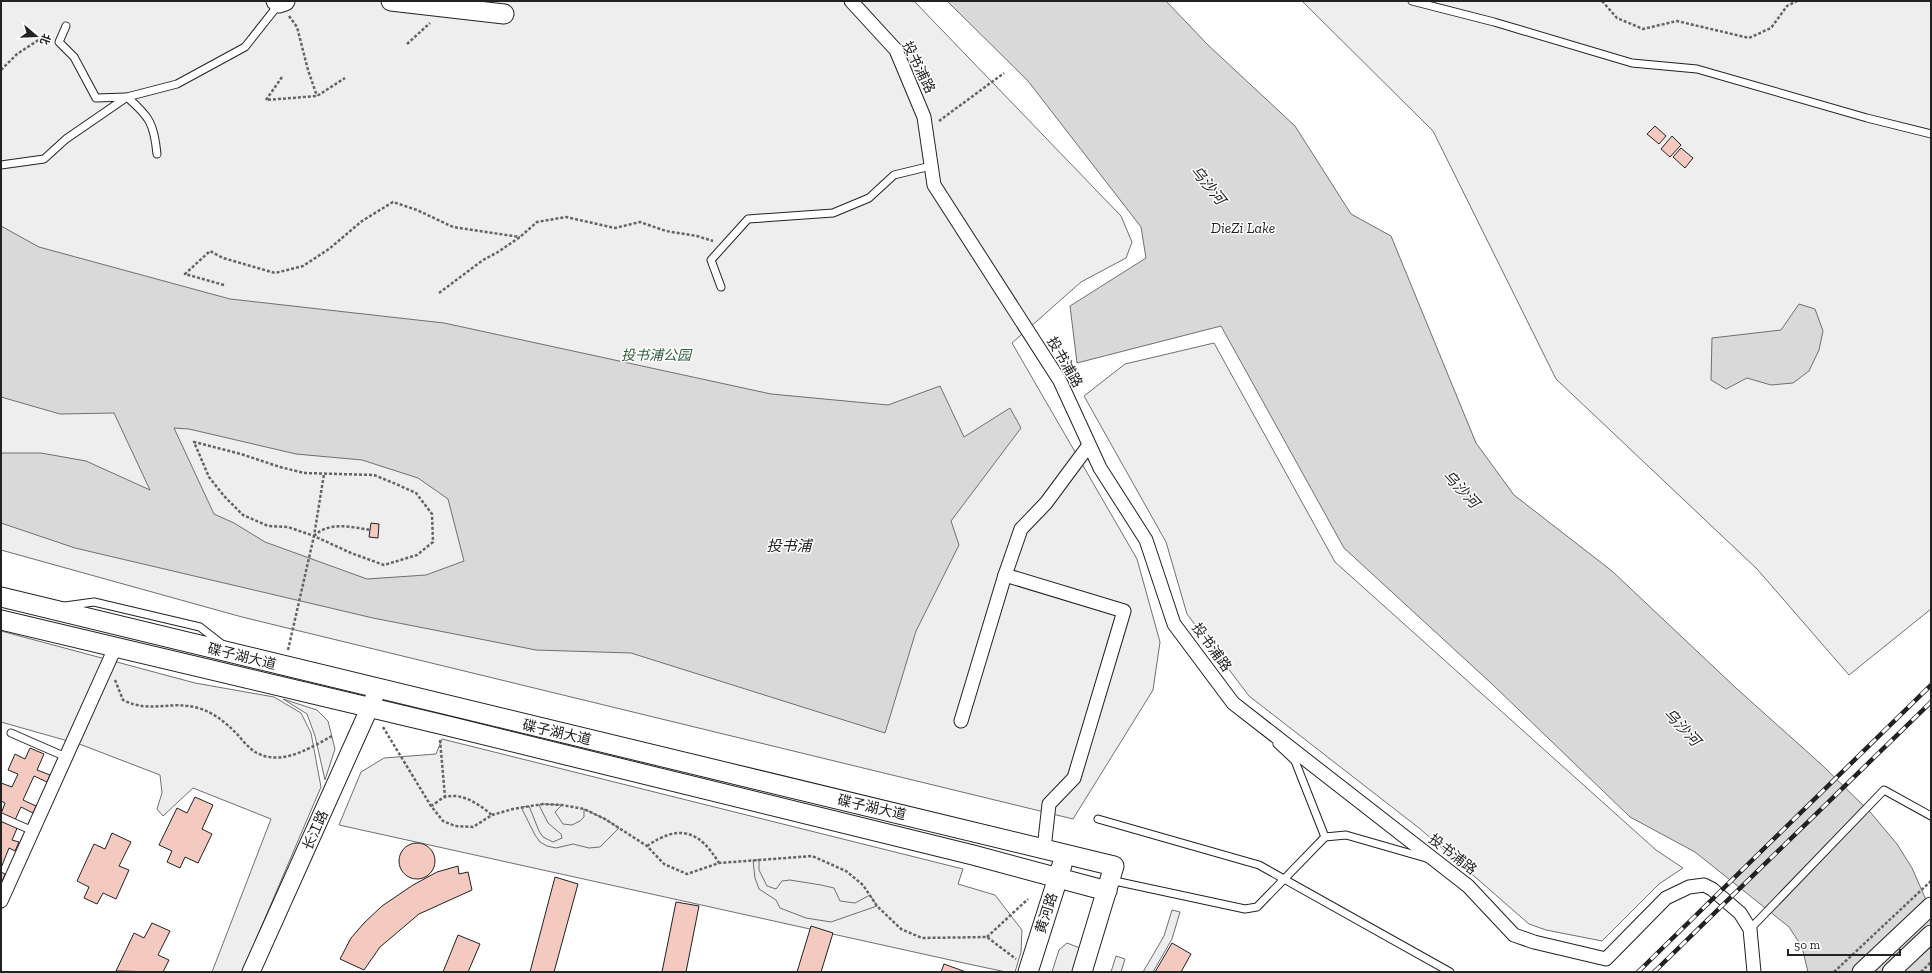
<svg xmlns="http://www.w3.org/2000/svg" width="1932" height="973" font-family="'Zilla Slab','Noto Sans SC',serif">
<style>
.green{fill:#eee;stroke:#6f6f6f}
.parking{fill:#ededed;stroke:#6f6f6f}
.water{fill:#d9d9d9;stroke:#6f6f6f;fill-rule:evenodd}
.building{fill:#f3c9c0;stroke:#222}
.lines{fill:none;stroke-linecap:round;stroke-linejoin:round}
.service-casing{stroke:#222;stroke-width:9}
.minor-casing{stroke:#222;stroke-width:15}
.tertiary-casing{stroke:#222;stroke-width:19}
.secondary-casing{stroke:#222;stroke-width:21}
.path{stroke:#646464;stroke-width:2.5;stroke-dasharray:3 2;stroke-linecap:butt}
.service{stroke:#fff;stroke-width:7}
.minor{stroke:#fff;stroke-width:13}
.tertiary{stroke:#fff;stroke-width:17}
.secondary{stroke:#fff;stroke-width:19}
.rail-casing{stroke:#222;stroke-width:4.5}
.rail{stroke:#fff;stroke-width:3;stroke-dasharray:9;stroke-linecap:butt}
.labels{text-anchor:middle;stroke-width:3;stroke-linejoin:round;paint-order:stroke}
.street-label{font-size:14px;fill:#222;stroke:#fff}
.park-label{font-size:14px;font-style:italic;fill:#2f5e38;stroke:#fff}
.water-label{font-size:15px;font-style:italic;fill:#222;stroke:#fff}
</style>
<rect width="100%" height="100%" fill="#fff"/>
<g class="green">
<polygon points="1,1 914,1 1121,216 1132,242 1126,258 1081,282 1012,343 1137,559 1160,642 1153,690 1073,819 242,617 1,550"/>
<polygon points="1302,1 1931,1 1931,609 1849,675 1757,569 1556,379 1433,131"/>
<polygon points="1214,343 1335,562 1656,850 1683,868 1659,884 1602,941 1546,930 1529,924 1419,828 1249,696 1187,614 1166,542 1084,396 1125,364"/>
<polygon points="1,631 195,683 274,697 301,713 311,733 321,787 242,972 212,972 271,819 193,788 163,816 157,809 162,793 160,775 82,745 1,722"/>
<polygon points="442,739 963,869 958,884 995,895 1022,930 1021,952 1015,972 1006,972 973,965 339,825 361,772 384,758 436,754"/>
<polygon points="1067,943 1080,948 1077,972 1052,972 1059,950"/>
<polygon points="1116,956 1125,959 1121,972 1111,972"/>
</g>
<g class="parking">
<polygon points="283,699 317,710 328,721 335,749 325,780 315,736 307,714"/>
<polygon points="543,804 562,805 555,812 563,824 572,825 580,821 584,817 584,809 605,819 619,828 600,847 589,848 573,844 556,848 547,846 540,842 535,835 521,807 529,806 539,831 543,837 553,842 562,838 561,834 548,823 539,805"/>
<polygon points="753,860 759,860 759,870 767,886 776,889 782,881 790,880 821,885 834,888 840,901 855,903 870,895 877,906 831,922 806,918 780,908 776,900 759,889 755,878"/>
<polygon points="1172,910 1180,912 1172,939 1153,972 1143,972 1164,936"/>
</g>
<g class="water">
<polygon points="947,1 1166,1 1208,45 1295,126 1351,214 1391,236 1476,443 1514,495 1612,571 1736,688 1822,765 1871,813 1897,844 1912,868 1931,911 1931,972 1808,972 1802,947 1789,927 1695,852 1630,817 1492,684 1344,548 1221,326 1077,363 1070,306 1146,258 1141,227 1028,81"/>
<path d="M1 226 39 247 230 299 444 323 771 394 888 405 940 386 964 437 1010 408 1021 428 951 521 959 545 916 631 885 733 631 653 536 650 373 618 75 548 1 523V453H41L86 461 150 490 114 413 60 414 1 397ZM174 428 189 429 296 454 362 460 418 478 448 499 464 561 426 575 367 579 265 542 234 523 214 514Z"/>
<polygon points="1799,304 1815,309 1823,331 1819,350 1809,371 1793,383 1771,385 1747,378 1726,389 1711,380 1712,338 1781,330"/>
</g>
<g class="building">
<polygon points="1655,126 1666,136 1659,144 1647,134"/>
<polygon points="1672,136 1681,145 1670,157 1661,149"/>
<polygon points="1681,148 1693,158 1685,168 1673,157"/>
<polygon points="371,523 379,524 378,538 369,537"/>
<polygon points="30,748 44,754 37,770 50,775 47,782 34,776 23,800 36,806 33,813 21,807 15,820 1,814 5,803 1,801 1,783 12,787 18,774 8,770 15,754 25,759"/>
<polygon points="195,797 213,805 202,829 212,834 198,863 185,857 180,868 167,862 172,851 159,845 177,808 187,813"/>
<polygon points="1,819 18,826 12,840 19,842 15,851 9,848 1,868"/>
<polygon points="112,833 131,842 119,866 129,870 116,899 103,893 97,904 84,898 89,887 77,881 94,844 105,849"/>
<circle cx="417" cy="861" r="18"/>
<polygon points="458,866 459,874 468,872 472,890 419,914 380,947 364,970 340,959 351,938 364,923 382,906 413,885 437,872"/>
<polygon points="1,872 5,874 2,882 1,881"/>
<polygon points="555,877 578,884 554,972 530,972"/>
<polygon points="676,902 699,906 686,972 662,972"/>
<polygon points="152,923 170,931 158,955 169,960 163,972 116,971 134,933 144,938"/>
<polygon points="811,926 833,933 821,972 797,972"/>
<polygon points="458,935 480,944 468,972 443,972"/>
<polygon points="1172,943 1191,954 1181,972 1155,972"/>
<polygon points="944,964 966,972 941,972"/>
</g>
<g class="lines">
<g class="service-casing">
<g id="service">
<polyline points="1412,1 1494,22 1632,63 1697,69 1867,118 1931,134"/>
<path d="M66 26 59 42 74 57 96 98 127 97C150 117 154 124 157 154"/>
<polyline points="1,165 44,159 66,139 127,97 177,84 245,47 279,4"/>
<polyline points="721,287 711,260 748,219 833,213 869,198 894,175 931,166"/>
<polyline points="65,606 94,602 200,627 223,645"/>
<polyline points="11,733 66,757"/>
<polyline points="1277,744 1295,761 1325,837 1346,835 1426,858"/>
<polyline points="1,817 33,831"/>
<polyline points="1098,819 1259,865 1450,972"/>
<polyline points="1110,880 1245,909 1257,907 1325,837"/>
<polyline points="1750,929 1884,790 1931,816"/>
</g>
</g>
<g class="minor-casing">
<g id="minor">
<polyline points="851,1 896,50 924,117 934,185 1060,381 1100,468 1146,540 1174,624 1233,703 1468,886 1514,935 1534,942 1606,959 1666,898 1689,887 1704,885 1712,889 1740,913 1750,929 1754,972"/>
<polyline points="1005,575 1124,611 1074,778 1049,804 1044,849"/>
<polyline points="961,721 1005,575 1021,529 1046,503 1089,445"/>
<polyline points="1,901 115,648"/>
</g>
</g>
<g class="tertiary-casing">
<g id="tertiary">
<polyline points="251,972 378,689"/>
<polyline points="1861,972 1931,906"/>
<polyline points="1891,972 1931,934"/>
</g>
</g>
<g class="secondary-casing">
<g id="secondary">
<polyline points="276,1 279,3 285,1"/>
<polyline points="391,1 504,14"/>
<polyline points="1,597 1114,866 1082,972"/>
<polyline points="1,620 448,726 973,855 1107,891"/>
<polyline points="1028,972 1062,865"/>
</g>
</g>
<g class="path">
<polyline points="1602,1 1617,18 1643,29 1677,21 1749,38 1771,28 1787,6 1797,1"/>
<polyline points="289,16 297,27 308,70 317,96"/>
<polyline points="407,44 430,23"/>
<polyline points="1,70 17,54 40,39 49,41"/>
<polyline points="282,77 266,100 317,96 345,78"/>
<polyline points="939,121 1004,73"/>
<polyline points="224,285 185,274 210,251 223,258 275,273 303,266 329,249 362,221 393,202 417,210 453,227 520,237"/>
<polyline points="439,293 483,260 498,252 520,237 537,222 566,217 615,228 640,222 666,231 697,236 713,241"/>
<path d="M314 536C329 521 351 527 371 530"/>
<polyline points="288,650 314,536 351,553 384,565 417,555 433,542 432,514 416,493 396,484 374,475 304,473 280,467 241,454 194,442 209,477 224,496 243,515 268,526 288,527 314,536 324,474"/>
<path d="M115 680 123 700C151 714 170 700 198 708 215 713 226 723 238 735 243 741 249 748 255 752 281 767 310 748 332 736"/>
<polyline points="383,727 431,806 443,821 455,826 473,827 492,815 513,809 543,804 562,805 584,809 605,819 647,846 664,864 687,874 719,863 812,856 846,871 863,885 877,906 901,929 922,938 987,937 1016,959"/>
<polyline points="440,740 445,797"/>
<path d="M431 806C435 804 440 799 445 797 462 792 480 805 492 815"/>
<path d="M647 846C679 824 699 830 719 863"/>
<polyline points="987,937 1028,899"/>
<polyline points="1834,972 1931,881"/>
<polyline points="1921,972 1931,962"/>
</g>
<use href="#service" class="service"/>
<use href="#minor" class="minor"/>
<use href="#tertiary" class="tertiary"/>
<use href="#secondary" class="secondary"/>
<g class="rail-casing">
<g id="rail">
<polyline points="1638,972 1931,685"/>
<polyline points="1654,972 1931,702"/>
</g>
</g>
<use href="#rail" class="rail"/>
</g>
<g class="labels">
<g class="street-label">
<text transform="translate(919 67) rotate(64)" y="5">投书浦路</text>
<text transform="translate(1065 362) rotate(60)" y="5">投书浦路</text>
<text transform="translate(1212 647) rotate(54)" y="5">投书浦路</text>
<text transform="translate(242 656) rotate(14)" y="5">碟子湖大道</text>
<text transform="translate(557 732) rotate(13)" y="5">碟子湖大道</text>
<text transform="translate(872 807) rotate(13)" y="5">碟子湖大道</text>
<text transform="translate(315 830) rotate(-66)" y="5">长江路</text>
<text transform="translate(1453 854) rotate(38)" y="5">投书浦路</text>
<text transform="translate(1046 913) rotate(-72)" y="5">黄河路</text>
</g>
<g class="park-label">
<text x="656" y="360">投书浦公园</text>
</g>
<g class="water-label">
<text transform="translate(1208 185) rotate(51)" y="5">乌沙河</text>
<text x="1243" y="233">DieZi Lake</text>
<text transform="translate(1461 489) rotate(47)" y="5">乌沙河</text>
<text x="789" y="551">投书浦</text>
<text transform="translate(1682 727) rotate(47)" y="5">乌沙河</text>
</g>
</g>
<rect width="1932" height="973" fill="none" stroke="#222222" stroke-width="4"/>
<g transform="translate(36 36) rotate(109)" stroke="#ffffff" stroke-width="3" paint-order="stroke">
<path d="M0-3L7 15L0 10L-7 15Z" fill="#222222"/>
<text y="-6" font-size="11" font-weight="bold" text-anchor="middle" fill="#222222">北</text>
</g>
<path d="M1788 949v6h112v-6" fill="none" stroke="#222222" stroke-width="2"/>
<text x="1794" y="949" font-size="12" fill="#222222" stroke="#ffffff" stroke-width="3" paint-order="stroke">50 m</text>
</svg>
